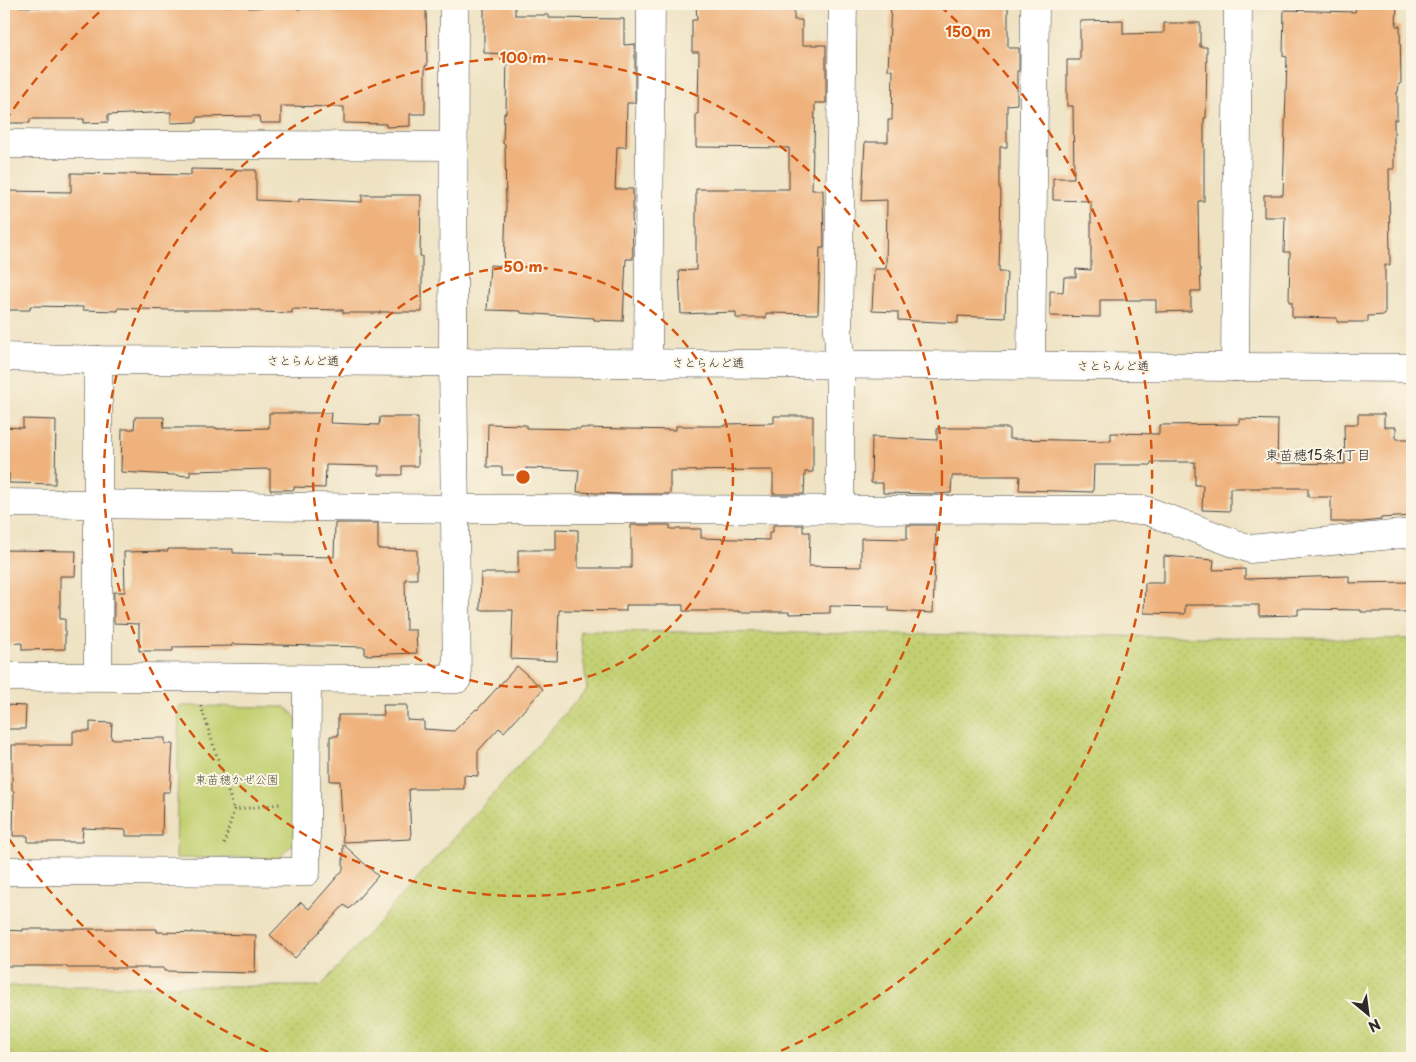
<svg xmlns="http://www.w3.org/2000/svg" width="1416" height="1062" font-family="'Playpen Sans','Klee One',sans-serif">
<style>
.grass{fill:url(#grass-dots);stroke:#777e4e}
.park{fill:#c3d072;stroke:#777e4e}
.building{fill:#efb27d}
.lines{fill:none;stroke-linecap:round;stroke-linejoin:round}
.minor-casing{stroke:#484642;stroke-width:29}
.path{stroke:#484642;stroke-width:3;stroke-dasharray:1 4;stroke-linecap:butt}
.minor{stroke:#fff;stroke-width:28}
.ring{fill:none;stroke:#d5540f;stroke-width:2.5;stroke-dasharray:9 6}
.labels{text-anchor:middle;stroke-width:4;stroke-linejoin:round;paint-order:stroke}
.street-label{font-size:12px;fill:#2b2b2b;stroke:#fcf5e5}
.park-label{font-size:12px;fill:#51543d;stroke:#fcf5e5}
.neighbourhood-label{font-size:14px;fill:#2b2b2b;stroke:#fcf5e5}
.centre{fill:#d5540f;stroke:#fcf5e5;stroke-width:2.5}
.ring-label{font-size:15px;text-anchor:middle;font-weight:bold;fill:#d5540f;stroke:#fcf5e5;stroke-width:4;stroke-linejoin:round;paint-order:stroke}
</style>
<defs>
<pattern id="grass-dots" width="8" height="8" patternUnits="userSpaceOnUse" patternTransform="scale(1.25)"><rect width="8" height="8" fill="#c3d072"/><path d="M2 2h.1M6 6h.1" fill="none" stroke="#a8b363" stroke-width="1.8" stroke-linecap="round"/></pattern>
</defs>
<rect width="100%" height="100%" fill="#fcf5e5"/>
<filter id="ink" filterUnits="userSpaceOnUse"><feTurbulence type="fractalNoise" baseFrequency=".02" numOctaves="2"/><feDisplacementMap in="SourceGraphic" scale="10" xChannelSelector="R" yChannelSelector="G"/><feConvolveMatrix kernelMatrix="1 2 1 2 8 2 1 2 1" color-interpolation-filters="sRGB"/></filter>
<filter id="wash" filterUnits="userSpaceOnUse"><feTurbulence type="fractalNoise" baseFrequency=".0096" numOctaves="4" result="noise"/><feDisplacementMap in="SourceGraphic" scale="20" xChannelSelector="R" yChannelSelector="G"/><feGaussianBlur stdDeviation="1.12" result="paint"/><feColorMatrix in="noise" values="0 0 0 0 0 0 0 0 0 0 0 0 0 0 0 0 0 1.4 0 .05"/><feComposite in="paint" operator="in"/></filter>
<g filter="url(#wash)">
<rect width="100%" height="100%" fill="#eee2c2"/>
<polygon class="grass" points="580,631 1412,639 1412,1058 4,1058 4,986 321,986 587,689"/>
<polygon class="park" points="179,706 286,707 297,719 295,842 279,858 176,858"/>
<g id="blocks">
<g class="building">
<polygon points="129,4 162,4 163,9 248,5 248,8 297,6 297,9 426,8 427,66 425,66 425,114 410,114 410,126 386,127 386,124 344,123 344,107 281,106 281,123 260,123 259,116 197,117 197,122 171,123 171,112 108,115 108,122 84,123 84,119 30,119 30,123 4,123 4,6 65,8 129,5"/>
<polygon points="484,4 515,4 515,15 549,15 549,18 624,19 624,45 635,44 635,103 627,103 626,147 617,147 615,189 633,189 633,213 632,213 633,259 626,259 623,321 594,320 594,318 521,313 521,311 487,310 490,265 504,266 506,208 505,144 503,144 504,113 506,113 507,54 484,53"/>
<polygon points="696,4 794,4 794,20 802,20 802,45 826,45 826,103 815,103 814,147 813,147 812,190 823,190 824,248 820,248 818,314 766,313 766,318 736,318 736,312 681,314 679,271 696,270 696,189 789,189 789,148 696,147 696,114 698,114 699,52 692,52 692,20 697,20"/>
<polygon points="891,4 1008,4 1008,48 1019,48 1019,71 1017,71 1017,104 1007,105 1007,147 1000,147 1000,190 1001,190 999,272 1007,272 1005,318 958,316 958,323 898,320 898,312 872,311 874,269 886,269 887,200 862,201 865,142 888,142 888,120 892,120 893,70 888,70"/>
<polygon points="1356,4 1397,4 1396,26 1400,26 1401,84 1399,84 1398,92 1397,92 1397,120 1394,119 1394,169 1389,169 1390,265 1385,265 1385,315 1368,316 1368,322 1337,322 1337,318 1292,317 1292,302 1289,302 1290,252 1284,252 1285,217 1264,217 1264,195 1283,195 1287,57 1283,56 1284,10 1355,12"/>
<polygon points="1123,20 1123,34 1164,33 1164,23 1200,23 1200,47 1207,47 1206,118 1204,118 1204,201 1198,201 1199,268 1200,268 1201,291 1191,291 1191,311 1156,312 1156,300 1100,300 1100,317 1050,316 1050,291 1063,292 1064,277 1076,277 1076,269 1091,270 1091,201 1053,200 1053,178 1074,178 1073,106 1067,106 1067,60 1080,60 1080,21"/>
<polygon points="191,169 256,170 256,200 299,202 299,199 362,202 362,195 421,195 420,256 422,256 422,312 380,312 380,313 343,313 343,310 292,309 292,313 260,312 260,310 168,310 118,308 118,311 83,310 83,307 30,306 30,310 4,310 4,191 71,192 71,173 191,175"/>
<polygon points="269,413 331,413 330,423 379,425 380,417 418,417 418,466 402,466 402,475 379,475 379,466 326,465 325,488 294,487 294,490 270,490 270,469 190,471 190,476 121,472 122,429 134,429 135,417 164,417 163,428 217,428 217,429 269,428"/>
<polygon points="1358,414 1384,414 1384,427 1396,427 1396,439 1412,439 1412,516 1381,518 1381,520 1362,522 1331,522 1331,497 1308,497 1308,488 1230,488 1230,511 1202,510 1203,485 1195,485 1195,462 1151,462 1151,465 1094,465 1093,492 1019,490 1020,476 952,476 951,493 937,494 883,493 883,483 871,483 872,437 937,440 937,428 1009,428 1009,439 1111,441 1111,433 1159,434 1159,425 1239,424 1239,419 1278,420 1277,463 1345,464 1344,424 1358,424"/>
<polygon points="774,416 813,416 813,472 805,472 804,494 773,494 773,470 670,471 670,494 618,494 577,492 579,470 526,468 526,475 502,475 502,467 487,467 488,424 526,425 526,428 581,429 581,428 676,430 676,426 726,426 726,424 774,423"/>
<polygon points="23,419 56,420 55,484 9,483 9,473 4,473 4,427 23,428"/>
<polygon points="335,523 378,523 378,549 417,550 417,579 405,579 406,630 416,630 417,653 365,655 365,647 232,644 232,646 173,647 173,651 139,651 139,624 114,623 114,592 125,592 124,552 168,551 168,549 233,549 233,553 283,554 283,556 334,557"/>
<polygon points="631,525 670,525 670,529 701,529 701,538 769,540 769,532 773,532 773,525 803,525 803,532 810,532 809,566 861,567 861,538 907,539 907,525 936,525 933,613 889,611 889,607 830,606 830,613 789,614 789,612 739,612 739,611 683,611 683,605 626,605 626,611 559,610 557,661 511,659 513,610 480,610 481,573 518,573 518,550 556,550 556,529 578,530 578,568 631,568"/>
<polygon points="4,550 76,551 75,576 60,576 60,619 65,619 65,649 22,650 22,643 4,644"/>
<polygon points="1164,556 1214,560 1213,570 1245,569 1245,579 1349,576 1349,583 1412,582 1412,612 1361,612 1361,610 1298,609 1298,615 1259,616 1259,605 1185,605 1185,614 1144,613 1145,583 1164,583"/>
<polygon points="517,666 543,689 504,732 499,728 478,751 478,776 464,775 464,789 409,789 411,839 343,842 340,781 330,781 330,736 338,736 338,715 384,715 383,705 407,705 407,720 424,721 424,729 454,731 476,709 477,710"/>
<polygon points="5,705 26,706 25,729 4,729"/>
<polygon points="90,722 112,723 111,739 165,738 165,744 173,744 170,792 163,792 162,836 126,836 126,830 83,828 82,842 28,842 28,836 13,836 14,791 12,791 12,745 73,745 73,731 90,731"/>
<polygon points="343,844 378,876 349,909 344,905 295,958 270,935 301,902 309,909 343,870"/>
<polygon points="23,929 157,929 157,932 205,933 205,934 256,935 255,973 164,971 164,968 67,968 67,966 4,966 4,930 23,931"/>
</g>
</g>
</g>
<g filter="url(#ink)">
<use href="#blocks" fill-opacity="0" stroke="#484642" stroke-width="1"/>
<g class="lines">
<g class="minor-casing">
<g id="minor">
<polyline points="4,144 454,146"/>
<polyline points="4,357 98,360 1412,368"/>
<polyline points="98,360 98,676"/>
<polyline points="648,363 651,4"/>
<polyline points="1031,365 1035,4"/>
<polyline points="1235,367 1238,4"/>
<polyline points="4,503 470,509 1145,510 1250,549 1412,533"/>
<polyline points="840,510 840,364 838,332 843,4"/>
<path d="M4 677C155 676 306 679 457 679L453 362 454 4"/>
<polyline points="4,871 306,872 307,679"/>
</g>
</g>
<g class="path">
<polyline points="201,706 234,810"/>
<polyline points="224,844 234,810 280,804"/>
</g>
<use href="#minor" class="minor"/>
</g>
</g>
<g class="ring">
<circle cx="523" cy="477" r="210"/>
<circle cx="523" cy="477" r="419"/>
<path d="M282 1058A629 629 0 0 1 5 833M5 121A629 629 0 0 1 106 6M940 6A629 629 0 0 1 764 1058"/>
</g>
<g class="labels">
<g class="street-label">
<text x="303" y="365">さとらんど通</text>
<text x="708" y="367">さとらんど通</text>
<text x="1113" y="370">さとらんど通</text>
</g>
<g class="park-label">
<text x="237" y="784">東苗穂かぜ公園</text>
</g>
<g class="neighbourhood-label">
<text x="1318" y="460">東苗穂15条1丁目</text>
</g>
</g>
<circle cx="523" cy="477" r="8" class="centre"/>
<g class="ring-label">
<text x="968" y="37">150 m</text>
<text x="523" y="63">100 m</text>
<text x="523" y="272">50 m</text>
</g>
<rect width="1416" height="1062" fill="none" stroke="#fcf5e5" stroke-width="20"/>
<g transform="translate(1368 1014) rotate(151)" stroke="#fcf5e5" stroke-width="4" paint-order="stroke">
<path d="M0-4L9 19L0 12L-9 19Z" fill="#2b2b2b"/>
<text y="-8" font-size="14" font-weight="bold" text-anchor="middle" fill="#2b2b2b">N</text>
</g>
</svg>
